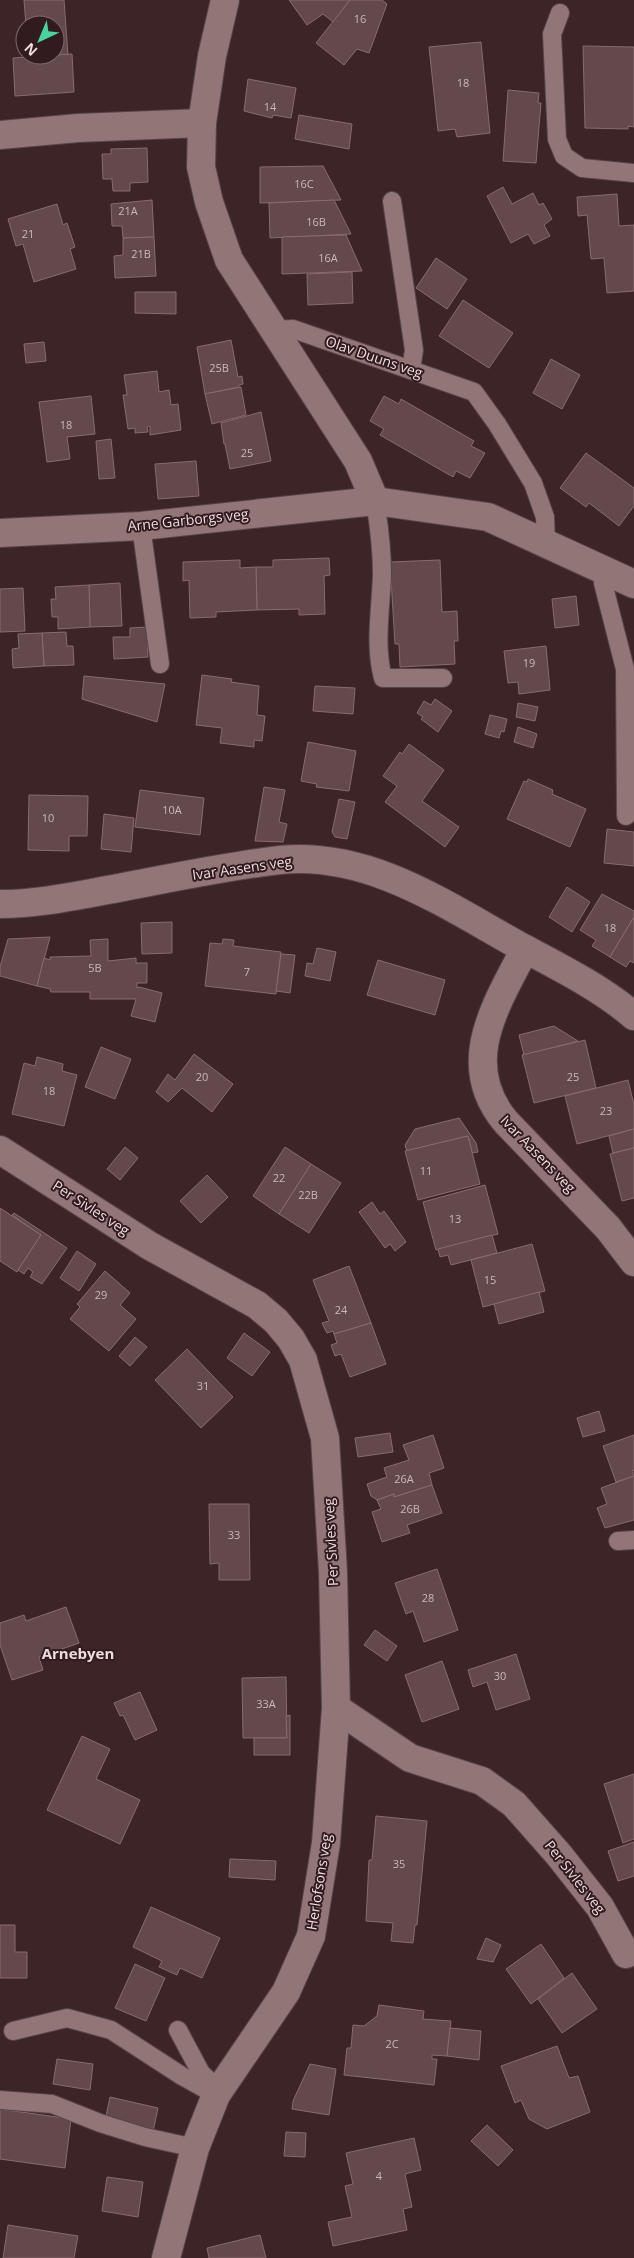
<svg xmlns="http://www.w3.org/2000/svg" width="634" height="2258" font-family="'Open Sans',sans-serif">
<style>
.building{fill:#63494b;stroke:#886b6e}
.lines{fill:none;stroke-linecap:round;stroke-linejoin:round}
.service-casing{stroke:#584346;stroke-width:20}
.minor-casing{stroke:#584346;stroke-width:30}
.service{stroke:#927577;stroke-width:18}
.minor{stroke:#927577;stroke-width:28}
.labels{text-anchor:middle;stroke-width:4;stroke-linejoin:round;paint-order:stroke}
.number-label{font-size:11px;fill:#cbb8b9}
.street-label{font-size:14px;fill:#eeddde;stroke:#321b1e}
.neighbourhood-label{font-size:15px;font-weight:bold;fill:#eeddde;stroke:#321b1e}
</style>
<rect width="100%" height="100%" fill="#3d2527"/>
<g class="building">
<polygon points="24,0 64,0 68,55 29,57 28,55 55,55 55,25 26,25"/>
<polygon points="289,0 350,0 333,22 323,14 307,25"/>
<polygon points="350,0 382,0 387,4 369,53 357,49 344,65 316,43"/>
<polygon points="481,42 490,133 457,137 455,129 438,131 429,47"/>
<polygon points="583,46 634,47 634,127 628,126 628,129 585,128"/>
<polygon points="72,54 74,92 15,96 13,58"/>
<polygon points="248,79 296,88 291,118 273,115 272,118 244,111"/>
<polygon points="508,90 539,93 538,103 541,103 536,163 503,161"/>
<polygon points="299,115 352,124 349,149 295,139"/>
<polygon points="147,148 148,182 130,183 130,191 113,191 112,179 103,179 102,154 111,154 111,149"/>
<polygon points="323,166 341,200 260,203 260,167"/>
<polygon points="503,187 512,204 533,193 539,205 543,203 552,219 544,225 550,236 534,244 528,234 511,243 487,196"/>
<polygon points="617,194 619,226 634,225 634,291 607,293 604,258 591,259 587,215 578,216 577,197"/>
<polygon points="152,200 154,237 123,238 122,226 112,226 111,204"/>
<polygon points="334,200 351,234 270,238 269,203"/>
<polygon points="57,204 63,225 67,223 75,247 70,249 76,269 34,282 23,244 16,246 8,219"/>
<polygon points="346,235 362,271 282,274 282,237"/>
<polygon points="154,237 156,276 115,278 114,256 123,255 123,238"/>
<polygon points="436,258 467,279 447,309 416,288"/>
<polygon points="352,272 353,303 308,305 307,274"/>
<polygon points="135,292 176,292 176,314 135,313"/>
<polygon points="463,300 513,333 489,368 439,336"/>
<polygon points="231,340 238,377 242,376 243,384 239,385 239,387 205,394 197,347"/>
<polygon points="44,342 46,361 26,363 24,344"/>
<polygon points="551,359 580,375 562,409 533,393"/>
<polygon points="157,371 159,392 169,390 171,405 178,404 181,430 150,435 150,426 147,427 148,432 135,433 135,428 128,429 123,395 127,395 124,375"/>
<polygon points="241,387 246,415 212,424 205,394"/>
<polygon points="91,396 95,434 67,437 70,459 47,462 39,402"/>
<polygon points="384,396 399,404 401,399 474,441 471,446 485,453 470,478 456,471 453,477 380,435 384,429 370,421"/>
<polygon points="261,412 271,461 230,469 225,444 224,444 221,423"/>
<polygon points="111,439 115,478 99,479 96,441"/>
<polygon points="586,453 634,488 634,506 619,526 589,503 586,507 560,488"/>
<polygon points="196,461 199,496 158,499 155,464"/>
<polygon points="329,558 330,575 324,576 325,614 299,615 299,609 257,610 256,567 273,567 273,560"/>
<polygon points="240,560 240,568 256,567 257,610 216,612 216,617 190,618 189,580 183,581 183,562"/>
<polygon points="440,560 442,612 457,611 458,641 454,641 455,664 400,667 399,644 395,644 390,562"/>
<polygon points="120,583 122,626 90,627 89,585"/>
<polygon points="89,585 90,627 58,629 58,617 52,617 51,599 56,599 55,587"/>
<polygon points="23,588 25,631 0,632 0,589"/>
<polygon points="576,596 579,625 555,628 552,599"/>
<polygon points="147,627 148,657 114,659 113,637 130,637 130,628"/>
<polygon points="66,632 67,646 73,646 74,665 44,666 42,633"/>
<polygon points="42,633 44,666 13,668 12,649 19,648 18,634"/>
<polygon points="546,646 550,690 519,694 518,682 508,683 504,651"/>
<polygon points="202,675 232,679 231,682 259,686 257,715 265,716 262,741 254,740 254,747 220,743 222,728 196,725"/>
<polygon points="84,676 165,684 157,722 82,699"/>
<polygon points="315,686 355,688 353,714 313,711"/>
<polygon points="435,699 452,711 438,732 421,719 423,717 417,713 424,701 431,705"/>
<polygon points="518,703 538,707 535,721 516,717"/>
<polygon points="490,715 507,719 504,732 501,731 499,738 485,734"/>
<polygon points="518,727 537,734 533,748 514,742"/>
<polygon points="308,742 356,751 349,791 316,787 317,784 301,781"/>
<polygon points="409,744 444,770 422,801 459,827 445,847 385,802 397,786 383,776 400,752 402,754"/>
<polygon points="528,779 553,790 552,794 586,809 570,847 507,819 524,781 527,782"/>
<polygon points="264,787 285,790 279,822 287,824 283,842 255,841"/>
<polygon points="140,790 204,798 200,835 135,827"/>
<polygon points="29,795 88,796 87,836 69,836 69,851 28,850"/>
<polygon points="339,799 355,802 347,839 335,837 332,832"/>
<polygon points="104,814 134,818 131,852 101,849"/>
<polygon points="607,829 634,832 634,866 604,863"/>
<polygon points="567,887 590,902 572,932 549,917"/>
<polygon points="602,894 634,911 634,917 610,957 592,946 596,940 580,930"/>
<polygon points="634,917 634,963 630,961 626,967 610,957"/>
<polygon points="172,922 172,953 142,954 141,923"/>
<polygon points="50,937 37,986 0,976 0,967 8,939"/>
<polygon points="108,939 108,961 136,958 136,963 147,963 147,983 137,983 137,988 139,987 162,993 155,1022 131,1016 136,999 90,999 90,992 51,992 50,989 37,986 44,958 50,960 50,957 91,956 90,940"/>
<polygon points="223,939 234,940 233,946 281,952 276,994 205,986 210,943 222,944"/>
<polygon points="317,948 336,952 330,981 305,976 307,963 313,964"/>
<polygon points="281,954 295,955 290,993 276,991"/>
<polygon points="378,960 445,980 435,1015 367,995"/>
<polygon points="554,1026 578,1041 524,1055 519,1035"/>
<polygon points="585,1040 596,1088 534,1103 522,1055"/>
<polygon points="101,1047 131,1059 115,1099 85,1087"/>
<polygon points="194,1054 233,1084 212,1112 182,1088 168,1102 156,1092 168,1074 175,1080"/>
<polygon points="37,1057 63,1064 62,1071 77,1075 64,1126 12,1114 24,1063 35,1066"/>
<polygon points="628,1080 634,1105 634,1129 577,1144 565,1096"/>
<polygon points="459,1118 476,1143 478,1152 472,1153 468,1136 407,1151 405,1145 415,1129"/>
<polygon points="634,1129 634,1148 613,1153 609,1136"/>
<polygon points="468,1136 480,1184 418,1200 405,1151"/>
<polygon points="125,1147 138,1158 120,1180 107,1169"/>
<polygon points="285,1147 311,1164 279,1214 253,1196"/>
<polygon points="634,1148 634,1198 622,1201 610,1154"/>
<polygon points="311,1164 341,1183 309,1233 279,1214"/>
<polygon points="207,1175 228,1197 201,1223 180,1201"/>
<polygon points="485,1185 498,1234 436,1250 423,1202"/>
<polygon points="372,1202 380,1214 384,1211 406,1242 395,1251 390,1244 385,1248 359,1212"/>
<polygon points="0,1208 41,1235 17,1272 0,1261"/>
<polygon points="14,1213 67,1248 42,1284 30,1277 33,1272 28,1268 24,1274 18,1270 41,1235 12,1215"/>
<polygon points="492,1235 497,1253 451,1265 448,1255 440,1257 438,1249"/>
<polygon points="532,1244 545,1291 483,1307 471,1260"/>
<polygon points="77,1251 96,1264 79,1291 60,1278"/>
<polygon points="349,1266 371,1323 334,1334 333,1331 327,1333 322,1323 329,1321 313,1280"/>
<polygon points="105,1271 130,1293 120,1305 136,1319 109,1351 70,1319 80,1307 77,1304"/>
<polygon points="539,1292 544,1312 499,1324 494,1304"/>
<polygon points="371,1323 386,1364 350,1377 341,1354 335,1356 331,1345 337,1343 334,1334"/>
<polygon points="244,1333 270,1352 252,1376 227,1358"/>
<polygon points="135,1337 147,1347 130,1366 119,1356"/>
<polygon points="187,1349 233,1397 201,1428 155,1380"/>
<polygon points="599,1411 605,1431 583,1437 577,1418"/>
<polygon points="390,1433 393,1452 358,1457 355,1438"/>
<polygon points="433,1435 444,1468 429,1473 432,1485 394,1497 394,1494 377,1500 371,1496 367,1484 387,1477 384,1468 409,1460 403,1445"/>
<polygon points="634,1435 634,1470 632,1471 634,1476 616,1482 603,1446"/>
<polygon points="634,1476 634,1520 605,1528 597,1508 607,1504 601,1488"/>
<polygon points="432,1485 442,1513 407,1525 410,1533 382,1542 372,1512 381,1509 377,1500 394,1494 394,1497"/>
<polygon points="209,1504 249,1504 250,1580 219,1580 219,1563 210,1564"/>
<polygon points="437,1569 458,1630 424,1642 413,1611 406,1614 395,1583"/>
<polygon points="66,1607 79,1643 39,1657 43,1670 12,1680 0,1645 0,1623 24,1615 26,1621"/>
<polygon points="375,1630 397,1646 387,1661 364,1645"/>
<polygon points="516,1654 530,1699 496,1710 487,1682 473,1687 468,1670"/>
<polygon points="442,1661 459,1709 422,1722 405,1675"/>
<polygon points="286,1677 287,1738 243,1738 242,1678"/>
<polygon points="140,1692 157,1730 135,1740 123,1715 120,1716 114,1703"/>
<polygon points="290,1715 290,1755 254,1755 254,1738 287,1738 286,1716"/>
<polygon points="82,1736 110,1749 96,1779 140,1800 120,1844 47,1810"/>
<polygon points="634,1774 634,1839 623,1843 604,1784"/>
<polygon points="376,1816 427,1821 417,1925 415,1925 413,1943 391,1941 393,1923 366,1921 369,1860 372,1860"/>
<polygon points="634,1842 634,1876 618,1881 608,1851"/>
<polygon points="230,1859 276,1861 275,1880 229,1877"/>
<polygon points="151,1907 220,1938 202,1978 180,1968 177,1975 159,1967 162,1961 133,1947"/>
<polygon points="0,1925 15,1925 15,1952 27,1952 27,1978 0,1978"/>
<polygon points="486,1938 501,1945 493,1962 477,1959"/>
<polygon points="541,1944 564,1978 531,2004 506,1969"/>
<polygon points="135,1964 165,1978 146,2021 115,2008"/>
<polygon points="572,1973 597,2009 562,2033 538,1999"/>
<polygon points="379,2005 424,2011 423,2019 451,2021 447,2056 432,2055 432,2059 437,2059 434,2085 344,2075 347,2048 351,2048 353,2025 364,2026 377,2016"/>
<polygon points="450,2028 481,2031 479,2060 447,2056"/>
<polygon points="557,2046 569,2078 578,2076 590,2112 547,2129 529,2119 521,2100 515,2103 501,2066"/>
<polygon points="57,2059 93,2064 90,2090 53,2084"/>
<polygon points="310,2064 336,2069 329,2115 292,2109 293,2101"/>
<polygon points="110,2097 158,2108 153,2132 105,2121"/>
<polygon points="0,2109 71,2119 65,2168 0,2159"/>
<polygon points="487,2125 513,2150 498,2166 471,2141"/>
<polygon points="286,2132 306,2133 305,2157 284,2156"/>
<polygon points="414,2138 421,2170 405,2174 412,2207 403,2209 407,2230 333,2246 328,2222 352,2217 345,2186 353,2184 346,2153"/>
<polygon points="107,2177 143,2182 138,2217 102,2211"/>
<polygon points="8,2225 78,2236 74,2258 3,2258"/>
<polygon points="260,2235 266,2258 209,2258 207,2248"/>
</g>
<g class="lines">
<g class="service-casing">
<g id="service">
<polyline points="560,13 552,34 557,139 564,156 582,168 634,173"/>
<polyline points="392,201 414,350 411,370"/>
<polyline points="274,330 293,329 474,392 497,424 533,483 545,517 546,543"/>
<path d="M375 501C379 525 382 549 382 574 381 608 374 645 383 678H443"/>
<polyline points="141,526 160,664"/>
<polyline points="606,571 603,583 625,669 626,816"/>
<polyline points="618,1541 634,1540"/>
<polyline points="178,2030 201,2073 217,2088"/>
<polyline points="13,2031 67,2018 111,2030 182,2076 216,2095"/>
<polyline points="0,2100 52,2104 100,2123 145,2137 195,2148"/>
</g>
</g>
<g class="minor-casing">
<g id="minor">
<polyline points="225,0 212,56 202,123 201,167 209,202 229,260 358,461 375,501"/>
<polyline points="0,135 78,128 202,123"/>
<polyline points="0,533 141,526 375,501 488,517 634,584"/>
<path d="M0 904C33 904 65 898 97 892 158 881 219 867 280 860 368 851 444 904 518 945 557 966 600 987 634 1016"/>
<path d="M525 949C496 1005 457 1064 506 1122L608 1228 634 1262"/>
<polyline points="0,1150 150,1246 257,1305 276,1321 291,1339 303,1360 325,1438 333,1572 336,1708 410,1758 482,1781 514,1804 559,1855 600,1907 626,1954"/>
<polyline points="166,2258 195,2148 216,2095 286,1992 311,1936 326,1843 336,1708"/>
</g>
</g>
<use href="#service" class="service"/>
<use href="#minor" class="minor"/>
</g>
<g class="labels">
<g class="number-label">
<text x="360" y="23">16</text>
<text x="463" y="87">18</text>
<text x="270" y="111">14</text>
<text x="304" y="188">16C</text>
<text x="128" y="215">21A</text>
<text x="316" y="226">16B</text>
<text x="28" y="238">21</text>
<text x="141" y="258">21B</text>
<text x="328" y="262">16A</text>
<text x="219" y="372">25B</text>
<text x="66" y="429">18</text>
<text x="247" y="457">25</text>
<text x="529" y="667">19</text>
<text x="172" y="814">10A</text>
<text x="48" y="822">10</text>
<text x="610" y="932">18</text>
<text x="95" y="972">5B</text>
<text x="247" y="976">7</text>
<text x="202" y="1081">20</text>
<text x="573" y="1081">25</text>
<text x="49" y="1095">18</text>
<text x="606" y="1115">23</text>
<text x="426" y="1175">11</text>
<text x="279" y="1182">22</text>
<text x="308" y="1199">22B</text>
<text x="455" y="1223">13</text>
<text x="490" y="1284">15</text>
<text x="101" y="1299">29</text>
<text x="341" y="1314">24</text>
<text x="203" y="1390">31</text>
<text x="404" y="1483">26A</text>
<text x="410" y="1513">26B</text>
<text x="234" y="1539">33</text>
<text x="428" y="1602">28</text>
<text x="500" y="1680">30</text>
<text x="266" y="1708">33A</text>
<text x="399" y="1868">35</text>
<text x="392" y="2048">2C</text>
<text x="379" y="2180">4</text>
</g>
<g class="street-label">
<text transform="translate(374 357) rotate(19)" y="5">Olav Duuns veg</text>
<text transform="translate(188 520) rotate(-6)" y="5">Arne Garborgs veg</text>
<text transform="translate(242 868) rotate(-8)" y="5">Ivar Aasens veg</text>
<text transform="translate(538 1154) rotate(46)" y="5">Ivar Aasens veg</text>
<text transform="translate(91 1208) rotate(33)" y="5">Per Sivles veg</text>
<text transform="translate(331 1542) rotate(-93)" y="5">Per Sivles veg</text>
<text transform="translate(575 1877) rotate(52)" y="5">Per Sivles veg</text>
<text transform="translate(319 1882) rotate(-81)" y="5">Herlofsons veg</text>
</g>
<g class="neighbourhood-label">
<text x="78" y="1659">Arnebyen</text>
</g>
</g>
<g transform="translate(40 40) rotate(224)"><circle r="24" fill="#321b1e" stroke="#7d696b"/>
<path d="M0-4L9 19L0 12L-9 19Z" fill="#48d49d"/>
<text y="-8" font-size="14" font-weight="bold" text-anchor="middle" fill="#eeddde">N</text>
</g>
</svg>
